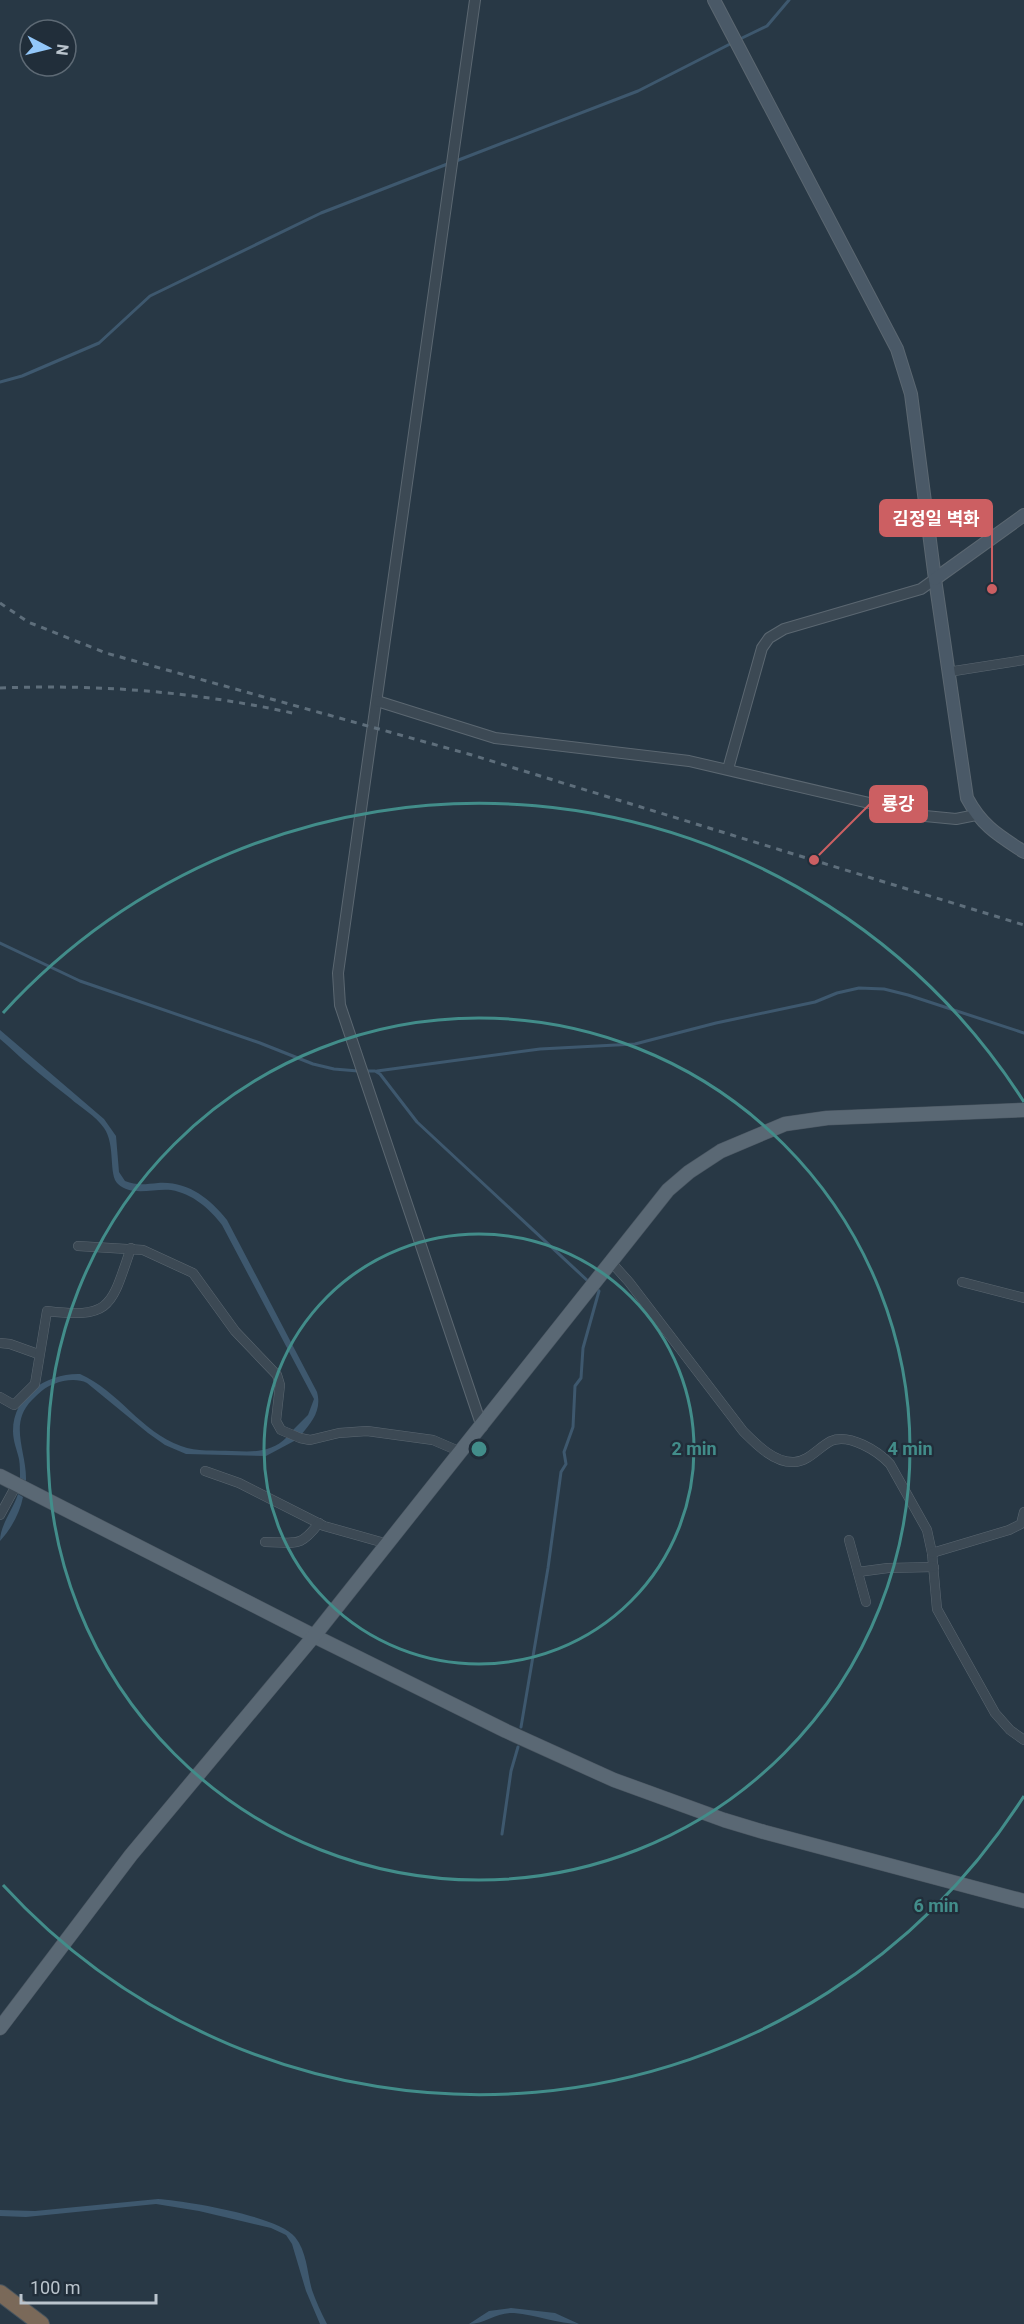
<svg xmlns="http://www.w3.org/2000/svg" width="1024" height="2324" font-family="Roboto,'Noto Sans KR',sans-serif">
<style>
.water{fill:#3e586e}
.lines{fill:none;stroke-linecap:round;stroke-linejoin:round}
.stream{stroke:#3e586e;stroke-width:3}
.minor-casing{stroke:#5b6771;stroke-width:10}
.tertiary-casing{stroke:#5b6771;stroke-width:12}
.secondary-casing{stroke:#5b6771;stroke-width:14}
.primary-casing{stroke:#495560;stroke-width:15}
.motorway-casing{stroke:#47545f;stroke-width:18}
.minor{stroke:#3c4954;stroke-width:9}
.tertiary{stroke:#3c4954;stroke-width:10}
.secondary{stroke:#4a5967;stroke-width:12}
.primary{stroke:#5a6874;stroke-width:14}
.motorway{stroke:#7a6959;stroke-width:16}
.rail{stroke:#5e6e7b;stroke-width:3;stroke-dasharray:6 6;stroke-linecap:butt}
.ring{fill:none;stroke:#428d8a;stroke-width:3}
.centre{fill:#428d8a;stroke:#212e3a;stroke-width:3}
.ring-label{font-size:18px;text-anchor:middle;font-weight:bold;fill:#428d8a;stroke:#212e3a;stroke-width:4.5;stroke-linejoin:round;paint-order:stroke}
.leader{fill:none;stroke:#cc5f62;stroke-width:2}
.callout-dot{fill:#cc5f62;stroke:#212e3a;stroke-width:2}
.callout{fill:#cc5f62;stroke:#cc5f62;stroke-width:2}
.callout-label{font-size:18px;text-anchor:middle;font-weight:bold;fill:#fff}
</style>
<rect width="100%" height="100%" fill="#283845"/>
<g class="water">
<path d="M0 1030 104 1119 116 1136 119 1172 125 1181C137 1186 146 1184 158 1183 188 1181 209 1198 227 1220L317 1392C322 1410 312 1422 301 1435L292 1431 308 1415 314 1399 222 1225C209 1208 193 1194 171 1190 154 1188 132 1197 118 1184 108 1175 116 1145 104 1128 95 1115 81 1108 70 1098 48 1081 27 1064 7 1045L0 1039Z"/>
<path d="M80 1374C119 1391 141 1432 181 1446 197 1452 215 1450 232 1451 253 1452 271 1453 287 1437L296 1440 266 1456 186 1454 165 1445 148 1433 87 1383C77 1378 64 1380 54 1384 45 1387 39 1393 32 1400 8 1424 27 1452 26 1481L20 1478C20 1471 20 1465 19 1459 17 1450 13 1441 13 1431 13 1395 47 1373 80 1374Z"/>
<path d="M18 1494 23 1497C20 1513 11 1529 0 1541 0 1525 13 1510 18 1494Z"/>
<path d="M158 2199C186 2201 278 2216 295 2237 307 2252 307 2272 312 2290 316 2301 321 2313 327 2324H320L306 2291 292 2244 286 2235 271 2228 199 2211 156 2204 26 2217 0 2216V2210L35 2211Z"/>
<path d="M511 2308 555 2313 579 2324C559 2324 536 2315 514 2313 497 2312 485 2324 469 2324L489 2311Z"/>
</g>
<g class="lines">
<g class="stream">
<polyline points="740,39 767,26 789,0"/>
<polyline points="456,161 638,91 734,42"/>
<polyline points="0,382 22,376 99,343 150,296 321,213 450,163"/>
<polyline points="0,943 80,981 260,1043 313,1064 334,1069 358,1071"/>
<polyline points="365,1071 375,1071 380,1074 417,1122 589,1282"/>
<polyline points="377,1071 540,1049 635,1044 716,1023 815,1002 837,993 859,988 884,989 908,995 1024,1033"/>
<polyline points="521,1727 548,1568 561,1472 566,1464 564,1452 573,1427 575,1386 581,1378 583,1348 599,1291 596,1288"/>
<polyline points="502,1834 511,1771 518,1747"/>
</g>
<g class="minor-casing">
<g id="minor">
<polyline points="948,672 1024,660"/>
<polyline points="78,1246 143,1250 193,1273 235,1331 277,1375 280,1385 276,1421 281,1430 300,1438 310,1440 339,1433 367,1431 433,1440 461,1452"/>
<path d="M611 1262 629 1282 743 1431C756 1444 774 1463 794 1462 808 1462 819 1447 831 1441 849 1433 878 1451 890 1464L927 1530 932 1553 937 1609 995 1713 1010 1730 1024 1740"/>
<polyline points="962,1282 1024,1298"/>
<polyline points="0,1343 10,1344 38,1354"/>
<path d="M0 1397 14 1405 35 1384 47 1311C112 1319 111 1306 131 1248"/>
<polyline points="205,1471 239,1483 324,1526 388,1544"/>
<polyline points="0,1515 17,1484"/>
<polyline points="849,1540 866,1602"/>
<path d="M265 1542C296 1542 299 1549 319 1523"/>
<polyline points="932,1553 1009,1530 1021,1524 1024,1512"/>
<polyline points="858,1572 888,1568 934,1567"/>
</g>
</g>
<g class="tertiary-casing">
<g id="tertiary">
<polyline points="475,0 338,973 340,1005 482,1427"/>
<polyline points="377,701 495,738 689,761 925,816 956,819 976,815"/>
<polyline points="728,769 762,648 769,638 784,629 921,589 935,579"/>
</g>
</g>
<g class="secondary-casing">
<g id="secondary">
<path d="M714 0 897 349 911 394 935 579 967 798C982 826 998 835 1024 852"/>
<polyline points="935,579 1024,515"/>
</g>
</g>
<g class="primary-casing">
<g id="primary">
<polyline points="0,1476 314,1636 506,1731 614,1780 724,1820 764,1832 1024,1901"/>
<polyline points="0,2028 131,1855 314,1636 668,1190 689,1172 721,1151 785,1124 827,1118 1024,1110"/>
</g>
</g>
<g class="motorway-casing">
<polyline id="motorway" points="0,2293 41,2324"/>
</g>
<use href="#minor" class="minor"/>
<use href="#tertiary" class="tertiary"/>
<use href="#secondary" class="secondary"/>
<use href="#primary" class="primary"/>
<use href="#motorway" class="motorway"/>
<g class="rail">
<polyline points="0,603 28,622 106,653 472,755 1024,925"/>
<path d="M0 688C100 684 199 692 297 714"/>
</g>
</g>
<g class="ring">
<circle cx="479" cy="1449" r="215"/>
<circle cx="479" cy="1449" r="431"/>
<path d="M1024 1796A646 646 0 0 1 3 1885M3 1013A646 646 0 0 1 1024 1102"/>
</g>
<circle cx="479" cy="1449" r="9" class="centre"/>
<g class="ring-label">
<text x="694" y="1455">2 min</text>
<text x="910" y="1455">4 min</text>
<text x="936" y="1912">6 min</text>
</g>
<path class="leader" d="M992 589L992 518M814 860L870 804"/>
<g class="callout-dot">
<circle cx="992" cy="589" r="6"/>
<circle cx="814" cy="860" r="6"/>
</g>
<g class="callout">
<rect x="880" y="500" width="112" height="36" rx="6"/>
<rect x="870" y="786" width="57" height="36" rx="6"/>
</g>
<g class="callout-label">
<text x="936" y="525">김정일 벽화</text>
<text x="898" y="810">룡강</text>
</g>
<g transform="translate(48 48) rotate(97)"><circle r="28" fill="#212e3a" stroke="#5e6a75" stroke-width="1.5"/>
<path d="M0-4.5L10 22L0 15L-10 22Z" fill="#93c7f9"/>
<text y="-9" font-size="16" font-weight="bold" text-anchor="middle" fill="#bac4cd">N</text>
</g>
<path d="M21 2294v9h135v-9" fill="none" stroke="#bac4cd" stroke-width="3"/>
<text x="30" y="2294" font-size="18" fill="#bac4cd" stroke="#212e3a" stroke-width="4.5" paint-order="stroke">100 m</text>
</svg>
